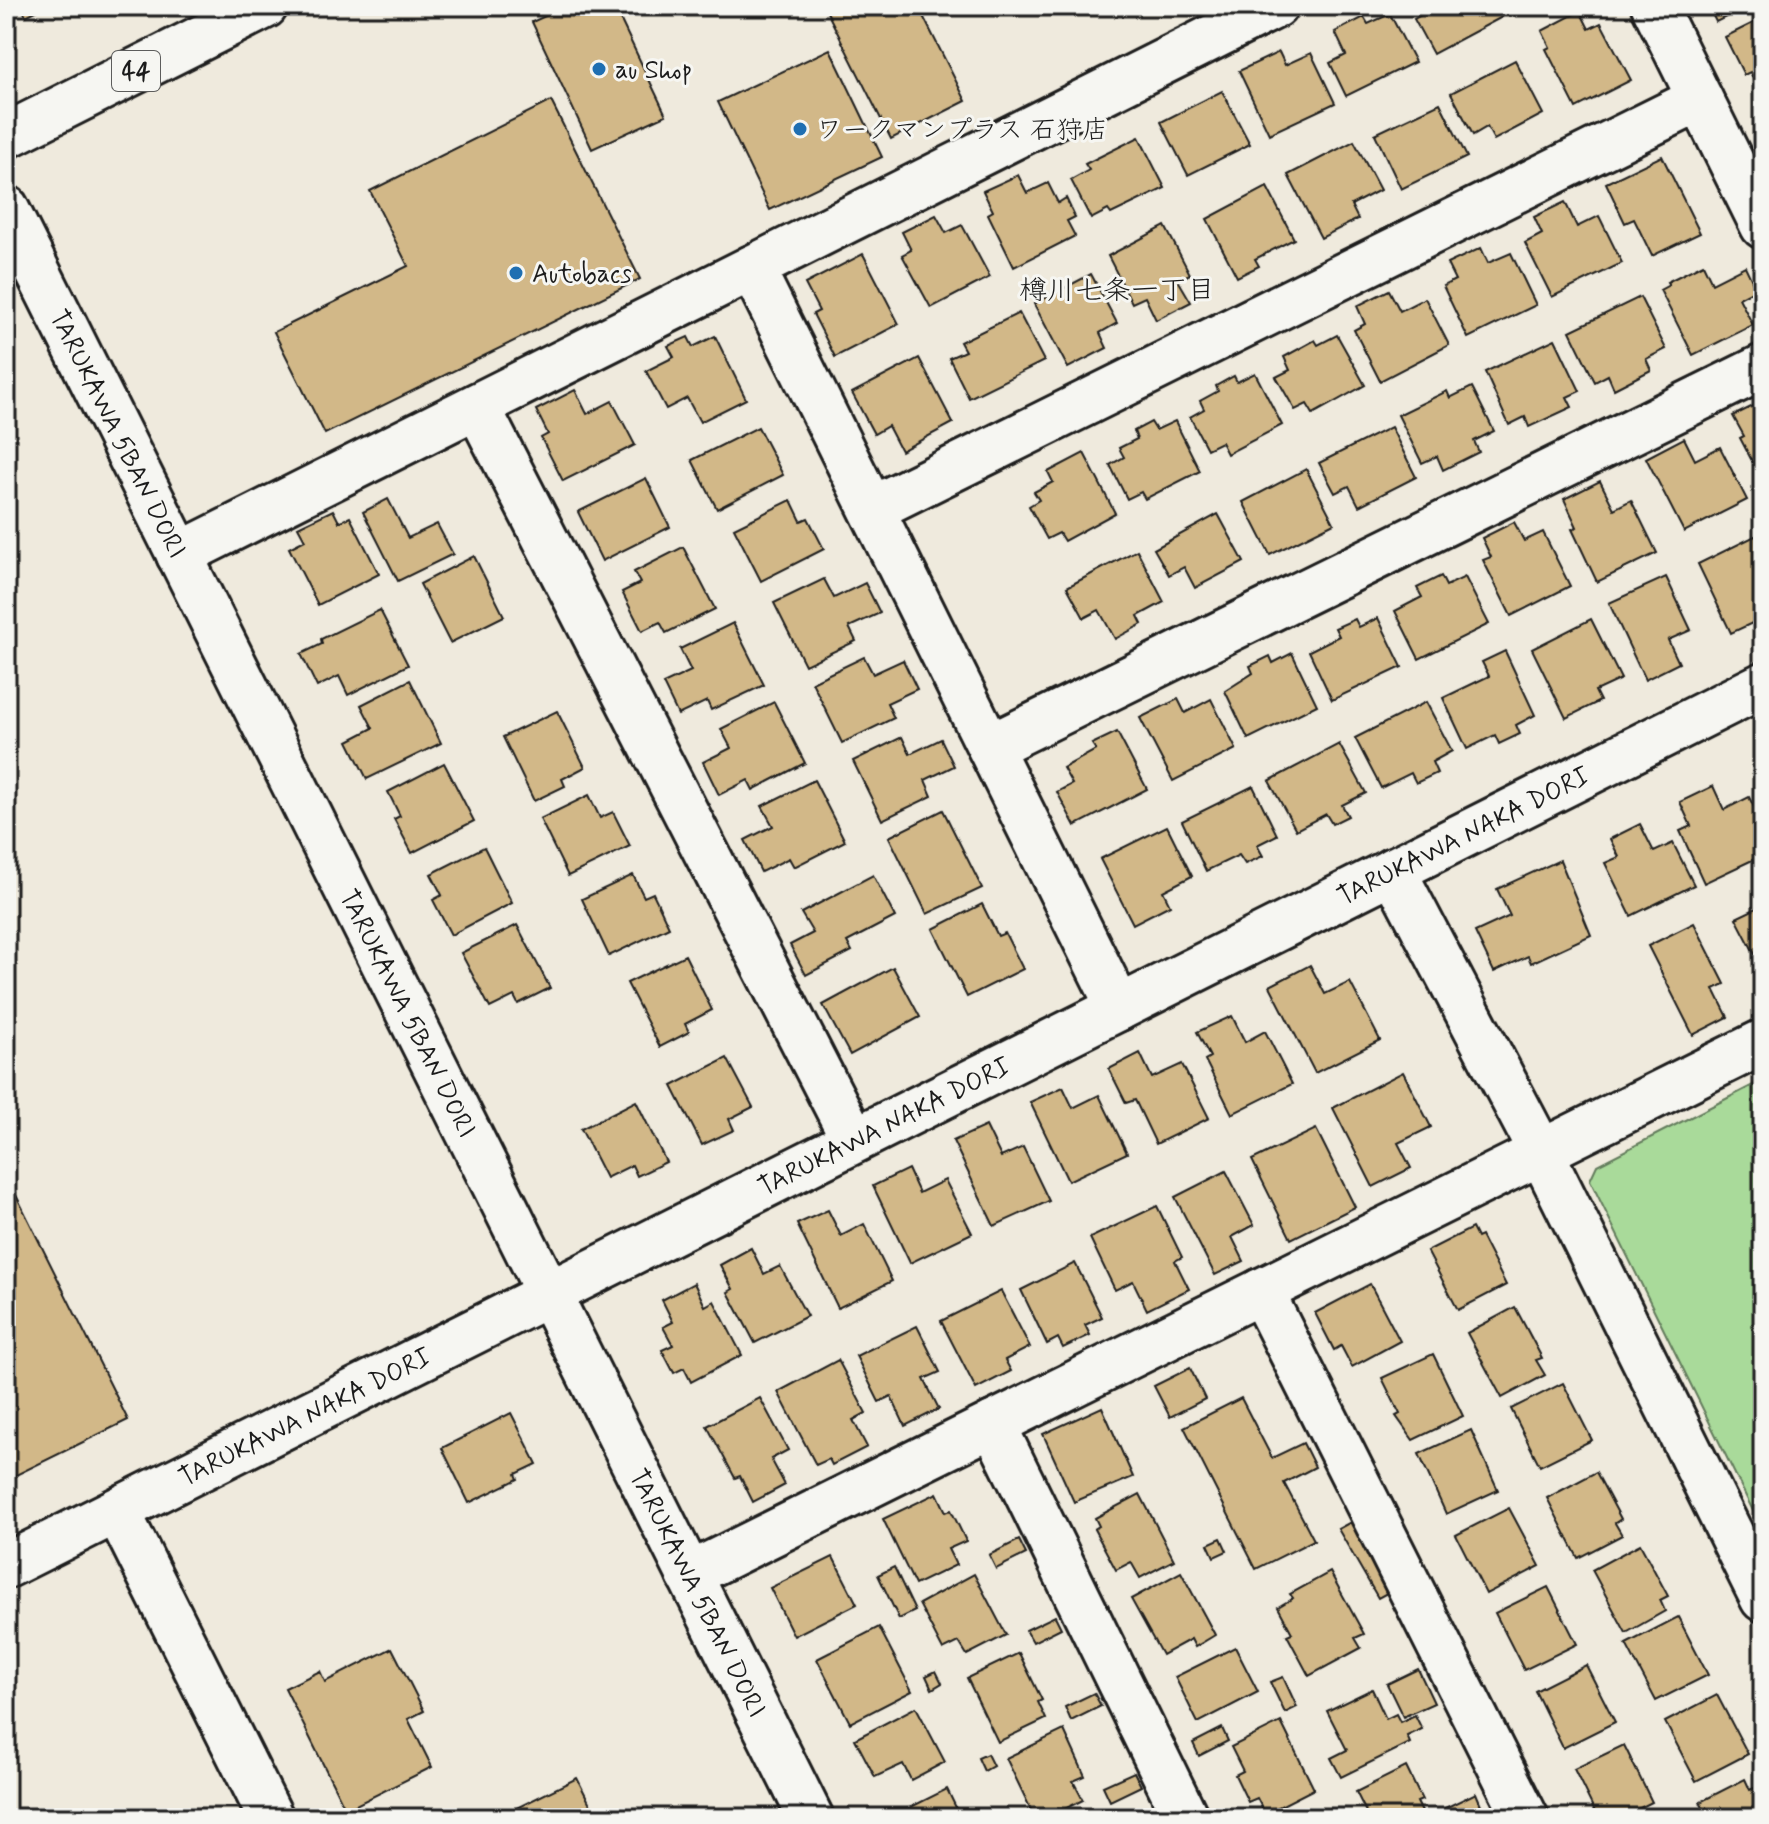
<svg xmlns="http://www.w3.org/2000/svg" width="1769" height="1824" font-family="Mynerve,'Klee One',sans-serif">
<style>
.green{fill:#a9da9a;stroke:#627b5b;stroke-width:2}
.building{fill:#d2b888;stroke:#1c1c1c;stroke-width:2}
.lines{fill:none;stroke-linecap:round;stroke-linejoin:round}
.street-casing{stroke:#1c1c1c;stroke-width:50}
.secondary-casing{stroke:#1c1c1c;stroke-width:50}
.primary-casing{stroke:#1c1c1c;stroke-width:50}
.street{stroke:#f6f6f2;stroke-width:44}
.secondary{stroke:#f6f6f2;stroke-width:44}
.primary{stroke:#f6f6f2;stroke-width:44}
.poi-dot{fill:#1f6fb2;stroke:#f6f6f2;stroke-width:3}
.labels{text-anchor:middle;stroke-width:6;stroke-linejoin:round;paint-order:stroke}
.shield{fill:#f6f6f2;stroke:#5d5d5c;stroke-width:2}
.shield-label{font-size:24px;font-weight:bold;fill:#1c1c1c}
.poi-label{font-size:26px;fill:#1c1c1c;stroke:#f6f6f2;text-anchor:start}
.street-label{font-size:26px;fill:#1c1c1c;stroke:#f6f6f2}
.neighbourhood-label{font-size:28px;fill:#1c1c1c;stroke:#f6f6f2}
</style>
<rect width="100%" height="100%" fill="#efeadd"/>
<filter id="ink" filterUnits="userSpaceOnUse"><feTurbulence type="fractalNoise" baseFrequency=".0125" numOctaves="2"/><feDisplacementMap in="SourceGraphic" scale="16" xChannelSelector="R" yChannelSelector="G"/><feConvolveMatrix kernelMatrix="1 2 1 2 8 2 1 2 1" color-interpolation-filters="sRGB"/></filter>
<g filter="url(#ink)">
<polygon class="green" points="1763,1080 1763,1531 1590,1180 1597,1165"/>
<g class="building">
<polygon points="21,6 46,6 26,16"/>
<polygon points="567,6 614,6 666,115 592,149 532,22"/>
<polygon points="824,6 918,6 966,101 891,139"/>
<polygon points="1428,6 1496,6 1502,17 1433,54 1414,19 1430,10"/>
<polygon points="1708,6 1748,6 1716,22"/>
<polygon points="1580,11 1589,29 1601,23 1631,80 1576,108 1546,49 1550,47 1542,31"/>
<polygon points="1390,14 1415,62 1346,96 1330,63 1346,55 1335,32 1364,17 1368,24"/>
<polygon points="1763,18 1763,99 1750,72 1744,75 1725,37"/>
<polygon points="830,49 882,157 770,210 718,102"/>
<polygon points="1279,52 1285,65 1311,53 1335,103 1269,134 1239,71"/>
<polygon points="1515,60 1543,114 1494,140 1487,127 1473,135 1451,93"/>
<polygon points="1222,91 1250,144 1188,175 1161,122"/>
<polygon points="551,101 640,279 325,434 274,332 408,266 370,191"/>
<polygon points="1440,103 1467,157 1401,189 1375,134"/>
<polygon points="1139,137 1165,188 1111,214 1108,210 1091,219 1071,180 1089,170 1085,164"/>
<polygon points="1354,141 1380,190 1351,205 1358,219 1321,238 1288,175"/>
<polygon points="1662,156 1700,233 1652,256 1634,219 1625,223 1606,183"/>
<polygon points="1018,175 1027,193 1048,183 1058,203 1066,198 1075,217 1067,221 1075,236 1014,267 988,214 993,211 983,191"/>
<polygon points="1267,187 1294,239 1255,259 1259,266 1237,277 1207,219"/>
<polygon points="1565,202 1577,227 1599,216 1622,263 1552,297 1525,243 1542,234 1534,217"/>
<polygon points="936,215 946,233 962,225 990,277 931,308 902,255 911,250 902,232"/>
<polygon points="1165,226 1190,274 1178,280 1191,302 1156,320 1145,297 1132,303 1108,256"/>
<polygon points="1481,248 1488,263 1511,253 1536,305 1468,338 1443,286 1455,280 1447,264"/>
<polygon points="863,254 899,324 835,357 813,314 819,311 805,284"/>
<polygon points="1703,264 1712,283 1745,266 1756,289 1739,298 1753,325 1693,355 1660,290 1669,285 1667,282"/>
<polygon points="1091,274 1117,323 1100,333 1107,348 1068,368 1034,304"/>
<polygon points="1389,290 1400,311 1425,298 1449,345 1380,381 1354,330 1365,324 1357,306"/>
<polygon points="1640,297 1666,349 1646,359 1651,370 1614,389 1608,375 1595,382 1570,331"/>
<polygon points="1019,313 1044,361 969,398 949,358 965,351 960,342"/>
<polygon points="1337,335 1365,385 1313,414 1307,404 1295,410 1276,377 1290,370 1284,357 1315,340 1318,345"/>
<polygon points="715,336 746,399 700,422 687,398 666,409 646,371 674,357 668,346 688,337 693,347"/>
<polygon points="1555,339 1580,391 1567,397 1572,407 1529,427 1525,417 1509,425 1485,372"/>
<polygon points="919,358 953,423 901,451 888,426 874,434 852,393"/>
<polygon points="1255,373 1282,425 1227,454 1221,442 1207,449 1190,417 1204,409 1200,401 1218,391 1216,386 1234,376 1237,382"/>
<polygon points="1472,387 1494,431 1474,441 1479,452 1443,470 1437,456 1422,463 1398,415 1447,391 1450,398"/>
<polygon points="575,390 587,414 612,401 635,445 563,481 541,438 548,434 536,410"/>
<polygon points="1763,401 1763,482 1740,438 1744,436 1733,416"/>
<polygon points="1175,421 1200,471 1145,499 1141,492 1127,499 1110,465 1124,457 1119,448 1137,439 1134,431 1151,422 1156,430"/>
<polygon points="758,427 783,475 717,509 692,460"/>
<polygon points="1391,427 1416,477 1359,506 1349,486 1335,493 1319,463"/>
<polygon points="1684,438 1695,460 1720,447 1747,500 1684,532 1646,458"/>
<polygon points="1084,453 1115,513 1064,541 1059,533 1047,539 1029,506 1039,500 1034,492 1053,482 1048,472"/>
<polygon points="1306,469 1334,523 1270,555 1243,502"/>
<polygon points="646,478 670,527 602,561 578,512"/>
<polygon points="1600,481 1614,509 1631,500 1657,553 1597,582 1572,529 1577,527 1564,499"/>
<polygon points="388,499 408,538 437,524 453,554 398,581 363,512"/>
<polygon points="791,500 801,521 808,518 824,549 761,581 734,528"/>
<polygon points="333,510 339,522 350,517 379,574 318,605 289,548 305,540 298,527"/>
<polygon points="1218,514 1244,562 1195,588 1184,567 1169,575 1154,549"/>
<polygon points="1514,522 1524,541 1543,532 1570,586 1511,616 1483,560 1491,557 1482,538"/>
<polygon points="1757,535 1763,547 1763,618 1731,633 1698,564"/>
<polygon points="683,547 715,609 666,633 660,622 642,631 622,592 640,583 634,572"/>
<polygon points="1137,550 1164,602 1138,616 1142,624 1115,639 1099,610 1084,618 1067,587"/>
<polygon points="474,556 504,616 450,643 420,584"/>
<polygon points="1441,576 1446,586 1465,577 1489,624 1419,659 1395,611 1422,597 1417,588"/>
<polygon points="1666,577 1691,630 1668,640 1679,663 1645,680 1609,603"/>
<polygon points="824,579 834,598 865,583 880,613 849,627 856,641 805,665 774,603"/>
<polygon points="380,610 408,665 348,695 339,676 317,687 301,654 322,644 321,639"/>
<polygon points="1378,618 1402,667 1332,700 1309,651 1339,636 1335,628 1355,619 1359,627"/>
<polygon points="1591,619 1621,679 1595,691 1600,701 1566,718 1532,649"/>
<polygon points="733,623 764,685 711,710 707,701 678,715 663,684 691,671 680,649"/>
<polygon points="1505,651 1535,715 1516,725 1520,734 1499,744 1495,735 1467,749 1443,698 1489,676 1482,662"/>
<polygon points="1292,653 1317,705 1248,739 1225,691 1253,673 1250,666 1270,656 1273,663"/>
<polygon points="864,657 873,674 903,660 917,689 887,703 894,718 842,743 812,682"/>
<polygon points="410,680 441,743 367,779 348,741 373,728 361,705"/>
<polygon points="1178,699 1185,713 1211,699 1236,749 1173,781 1140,718"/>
<polygon points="774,702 805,763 753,790 748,780 719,795 703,762 731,748 721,729"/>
<polygon points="1426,702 1452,751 1432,762 1437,773 1416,783 1411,773 1381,788 1355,738"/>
<polygon points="557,711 585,767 562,779 565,786 534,801 503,737"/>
<polygon points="1117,732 1147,789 1075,826 1057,792 1072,784 1063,768 1096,750 1092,744"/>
<polygon points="902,737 910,754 941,739 954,766 925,780 932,796 882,820 853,761"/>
<polygon points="1339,744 1366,793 1342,805 1348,816 1332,824 1326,814 1296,830 1269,781"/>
<polygon points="444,763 474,821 412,853 394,819 400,816 388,792"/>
<polygon points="814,780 845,841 794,867 789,858 761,872 745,840 773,826 762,806"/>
<polygon points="1253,786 1277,835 1257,845 1263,856 1245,864 1239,855 1206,871 1182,821"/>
<polygon points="1713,786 1724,810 1749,797 1763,825 1763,855 1704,883 1680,831 1691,826 1680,802"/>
<polygon points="589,795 600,818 613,812 630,846 568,876 540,819"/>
<polygon points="943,810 982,888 927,914 889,837"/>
<polygon points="1640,824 1654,852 1673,843 1694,885 1631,916 1605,863 1619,857 1610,839"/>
<polygon points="1167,826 1192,876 1163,891 1170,905 1133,924 1100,859"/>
<polygon points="484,847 512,903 451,935 433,900 442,895 431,874"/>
<polygon points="1560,860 1591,935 1531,963 1528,956 1494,972 1475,932 1510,916 1497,889"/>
<polygon points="633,875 644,897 653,893 669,927 609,956 582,899"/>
<polygon points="873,875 895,917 847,942 852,951 806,975 790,945 813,933 801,913"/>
<polygon points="982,904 998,936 1005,933 1023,969 967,997 933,929"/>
<polygon points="1763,905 1763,970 1736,918"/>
<polygon points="1694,923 1725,984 1714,989 1728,1017 1693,1035 1648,946"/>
<polygon points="517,925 550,988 518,1004 514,996 490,1008 461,953"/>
<polygon points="685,955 712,1010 685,1024 689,1032 660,1047 627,983"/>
<polygon points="1310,965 1325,994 1350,982 1380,1040 1315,1073 1270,986"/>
<polygon points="893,967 920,1017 850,1055 823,1005"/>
<polygon points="1232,1016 1245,1042 1265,1031 1292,1084 1232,1114 1205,1060 1210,1057 1197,1032"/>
<polygon points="1140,1053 1152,1078 1182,1064 1209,1118 1156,1144 1135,1100 1126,1103 1109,1069"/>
<polygon points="727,1058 753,1107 729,1119 734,1130 702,1145 672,1086"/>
<polygon points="1403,1072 1431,1127 1398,1143 1411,1168 1373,1187 1333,1108"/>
<polygon points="1063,1087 1073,1108 1099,1095 1127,1153 1068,1181 1030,1102"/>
<polygon points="636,1101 666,1162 637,1176 632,1165 606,1178 581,1129"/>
<polygon points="986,1126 1001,1157 1023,1147 1049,1201 994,1226 953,1141"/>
<polygon points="1316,1129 1355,1207 1291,1239 1252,1160"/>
<polygon points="908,1169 919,1193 945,1180 972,1233 910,1263 873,1186"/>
<polygon points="1226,1171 1254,1225 1232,1237 1244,1261 1215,1275 1175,1197"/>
<polygon points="6,1175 128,1420 6,1480"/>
<polygon points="1157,1206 1182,1257 1175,1261 1189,1289 1147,1310 1133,1281 1115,1290 1090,1238"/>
<polygon points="828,1210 841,1236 864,1224 892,1281 838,1308 797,1224"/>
<polygon points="1472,1228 1477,1238 1481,1236 1506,1285 1458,1310 1427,1251"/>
<polygon points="751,1248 764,1274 780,1266 807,1316 755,1343 728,1292 733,1289 720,1265"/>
<polygon points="1075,1263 1102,1317 1085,1325 1090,1335 1063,1348 1058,1338 1047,1344 1021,1290"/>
<polygon points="694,1283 705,1306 714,1301 742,1355 691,1382 684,1368 674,1373 662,1350 673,1345 663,1327 673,1322 662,1300"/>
<polygon points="1370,1284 1400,1341 1352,1367 1341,1346 1334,1350 1315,1313"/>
<polygon points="1001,1291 1030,1347 1005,1360 1011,1371 976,1389 941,1321"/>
<polygon points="1515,1307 1542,1358 1536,1360 1545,1375 1502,1398 1467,1333"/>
<polygon points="917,1326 940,1372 924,1379 939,1409 905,1426 891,1396 879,1402 856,1356"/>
<polygon points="1433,1354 1463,1416 1413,1440 1396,1416 1400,1414 1382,1378"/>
<polygon points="838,1360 866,1413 853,1420 867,1447 832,1465 829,1459 816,1465 778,1392"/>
<polygon points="1190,1368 1205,1399 1170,1417 1154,1386"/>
<polygon points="1563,1383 1592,1440 1540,1466 1511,1409"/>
<polygon points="760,1398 788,1450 771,1459 785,1485 753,1502 740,1476 735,1478 707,1426"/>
<polygon points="1241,1398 1272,1458 1303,1443 1315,1467 1284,1483 1314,1540 1256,1569 1184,1427"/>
<polygon points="1102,1407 1133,1477 1074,1502 1043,1434"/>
<polygon points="511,1413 537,1464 516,1474 518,1479 469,1503 442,1448"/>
<polygon points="1471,1430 1498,1490 1446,1514 1419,1454"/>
<polygon points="1596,1472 1621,1519 1615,1523 1622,1535 1578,1558 1547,1498"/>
<polygon points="937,1493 946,1512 951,1510 966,1541 948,1549 956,1565 915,1585 883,1519"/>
<polygon points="1140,1494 1174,1560 1140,1578 1131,1562 1116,1570 1094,1529 1099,1526 1095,1518"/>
<polygon points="1509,1508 1540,1566 1486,1594 1456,1535"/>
<polygon points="1358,1518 1398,1587 1378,1598 1338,1529"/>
<polygon points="1221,1538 1227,1551 1214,1557 1208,1544"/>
<polygon points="1019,1540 1026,1554 996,1569 989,1555"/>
<polygon points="1640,1544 1668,1596 1660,1600 1665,1611 1626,1633 1592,1570"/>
<polygon points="833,1557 857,1604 794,1636 770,1588"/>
<polygon points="894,1567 915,1611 899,1619 878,1575"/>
<polygon points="1181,1572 1215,1635 1195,1647 1191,1639 1162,1655 1131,1599"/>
<polygon points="1330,1572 1364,1634 1355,1638 1361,1648 1309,1676 1287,1635 1292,1633 1278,1607 1293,1598 1290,1594"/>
<polygon points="974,1574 1006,1635 967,1655 959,1642 943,1650 919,1604"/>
<polygon points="1548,1587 1577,1644 1524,1670 1495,1613"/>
<polygon points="1055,1616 1061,1628 1033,1642 1026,1630"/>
<polygon points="1678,1617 1708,1675 1656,1701 1626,1644"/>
<polygon points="879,1627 912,1691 850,1723 817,1659"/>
<polygon points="1235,1647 1258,1692 1198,1723 1175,1677"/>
<polygon points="392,1648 424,1711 408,1719 432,1767 346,1810 285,1688 320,1671 325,1682"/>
<polygon points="1019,1653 1042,1700 1038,1702 1046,1719 998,1742 967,1678"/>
<polygon points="1586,1665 1615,1722 1563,1748 1535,1691"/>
<polygon points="1418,1669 1434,1703 1403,1717 1387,1684"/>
<polygon points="936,1671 942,1683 932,1689 926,1676"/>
<polygon points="1283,1677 1297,1707 1285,1713 1270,1682"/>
<polygon points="1372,1689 1386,1719 1396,1714 1400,1722 1415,1715 1422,1729 1407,1736 1410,1743 1341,1777 1331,1758 1347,1750 1327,1711"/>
<polygon points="1094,1693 1101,1706 1071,1721 1065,1707"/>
<polygon points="1717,1695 1748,1754 1696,1781 1665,1722"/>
<polygon points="916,1707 945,1762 911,1780 903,1764 875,1777 855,1739"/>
<polygon points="1281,1722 1314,1789 1265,1814 1257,1798 1248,1802 1235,1775 1243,1771 1231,1747"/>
<polygon points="1222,1728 1228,1741 1199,1756 1193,1743"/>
<polygon points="1064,1730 1085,1776 1073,1781 1083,1800 1046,1818 1035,1818 1006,1758"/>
<polygon points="1624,1745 1652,1802 1620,1818 1598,1818 1574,1769"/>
<polygon points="987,1754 993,1766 984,1771 978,1758"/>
<polygon points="1406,1767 1422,1800 1417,1802 1425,1818 1369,1818 1356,1792"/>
<polygon points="1134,1772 1141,1786 1110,1801 1103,1786"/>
<polygon points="577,1778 597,1818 496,1818"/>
<polygon points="1745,1779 1750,1790 1756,1787 1763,1801 1763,1818 1708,1818 1700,1802"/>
<polygon points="947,1789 961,1818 896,1818 895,1815"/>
<polygon points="1476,1793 1481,1805 1474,1808 1478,1815 1449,1817 1445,1808"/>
</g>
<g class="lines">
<g class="street-casing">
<g id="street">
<polyline points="1654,6 1763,226"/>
<polyline points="752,268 1119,1008"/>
<polyline points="477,406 854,1140"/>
<polyline points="872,509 1700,99"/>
<polyline points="179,555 1275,6"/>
<polyline points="990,747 1763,367"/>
<polyline points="1393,870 1541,1152 1763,1599"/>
<polyline points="1261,1291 1526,1818"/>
<polyline points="993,1424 1186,1818"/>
<polyline points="118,1512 271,1818"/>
<path id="s1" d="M6 1566 1763 685"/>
<polyline points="689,1575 1763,1042"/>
</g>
</g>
<g class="secondary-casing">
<g id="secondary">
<path id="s2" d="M6 208 811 1818"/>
</g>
</g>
<g class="primary-casing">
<polyline id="primary" points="6,136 265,6"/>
</g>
<use href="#street" class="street"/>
<use href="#secondary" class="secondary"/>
<use href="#primary" class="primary"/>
</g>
</g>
<g class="poi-dot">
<circle cx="599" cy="69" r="8"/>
<circle cx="800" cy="129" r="8"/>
<circle cx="516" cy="273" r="8"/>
</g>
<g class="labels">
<rect class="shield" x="112" y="51" width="48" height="40" rx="6"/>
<g class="shield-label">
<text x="136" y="79">44</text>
</g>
<g class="poi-label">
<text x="615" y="78">au Shop</text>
<text x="816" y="138">ワークマンプラス 石狩店</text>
<text x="532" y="282">Autobacs</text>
</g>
<g class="street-label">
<text dy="9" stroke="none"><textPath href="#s2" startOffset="252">TARUKAWA 5BAN DORI</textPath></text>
<text dy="9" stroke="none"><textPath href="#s1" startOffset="1630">TARUKAWA NAKA DORI</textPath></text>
<text dy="9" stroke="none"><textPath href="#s2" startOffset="900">TARUKAWA 5BAN DORI</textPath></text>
<text dy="9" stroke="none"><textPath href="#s1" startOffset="982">TARUKAWA NAKA DORI</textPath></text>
<text dy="9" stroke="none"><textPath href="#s1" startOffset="334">TARUKAWA NAKA DORI</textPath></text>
<text dy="9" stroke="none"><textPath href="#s2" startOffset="1548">TARUKAWA 5BAN DORI</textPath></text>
</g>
<g class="neighbourhood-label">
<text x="1117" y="299">樽川七条一丁目</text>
</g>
</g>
<rect width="1769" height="1824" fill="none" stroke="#f6f6f2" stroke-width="32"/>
<rect x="16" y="16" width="1737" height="1792" fill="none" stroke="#1c1c1c" stroke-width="3" filter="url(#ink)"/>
</svg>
